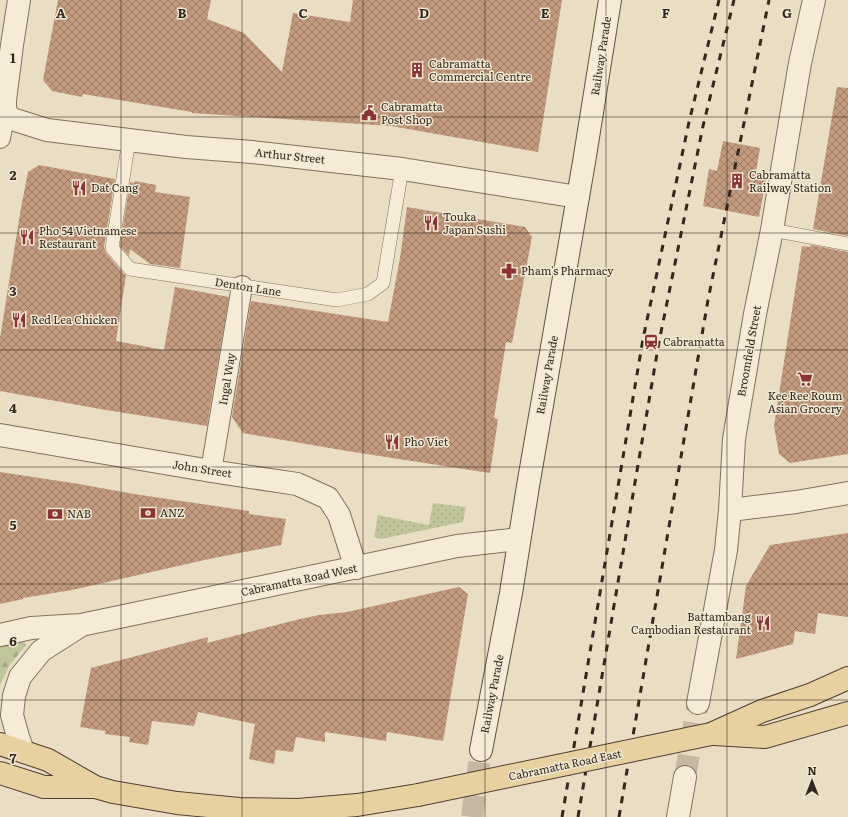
<svg xmlns="http://www.w3.org/2000/svg" width="848" height="817" font-family="Literata,serif">
<style>
.green{fill:url(#green-dots)}
.forest{fill:url(#forest-firs)}
.building{fill:url(#building-cross-hatch)}
.lines{fill:none;stroke-linecap:round;stroke-linejoin:round}
.tertiary-tunnel{stroke:#c5b9a3;stroke-width:22;stroke-dasharray:22 11;stroke-linecap:butt}
.secondary-tunnel{stroke:#c5b9a3;stroke-width:22;stroke-dasharray:22 11;stroke-linecap:butt}
.service-casing{stroke:#81705d;stroke-width:14}
.pedestrian-casing{stroke:#81705d;stroke-width:22}
.minor-casing{stroke:#81705d;stroke-width:24}
.tertiary-casing{stroke:#81705d;stroke-width:24}
.secondary-casing{stroke:#635140;stroke-width:24}
.primary-casing{stroke:#503f30;stroke-width:24}
.service{stroke:#f5ebd7;stroke-width:13}
.pedestrian{stroke:#f5ebd7;stroke-width:20}
.minor{stroke:#f5ebd7;stroke-width:22}
.tertiary{stroke:#f5ebd7;stroke-width:22}
.secondary{stroke:#f5ebd7;stroke-width:22}
.primary{stroke:#e8d1a0;stroke-width:22}
.rail{stroke:#33281f;stroke-width:3;stroke-dasharray:7 7;stroke-linecap:butt}
.primary-bridge-casing{stroke:#503f30;stroke-width:24;stroke-linecap:butt}
.primary-bridge{stroke:#e8d1a0;stroke-width:22}
.grid{fill:none;stroke:#33281f;stroke-width:1;stroke-opacity:0.55}
.labels{text-anchor:middle;stroke-width:3;stroke-linejoin:round;paint-order:stroke}
.street-label{font-size:11px;fill:#33281f;stroke:#f1e8d3}
.poi-label{font-size:11px;fill:#33281f;stroke:#f1e8d3;text-anchor:start}
.grid-label{font-size:13px;text-anchor:middle;font-weight:bold;fill:#33281f;stroke:#f1e8d3;stroke-width:3;stroke-linejoin:round;paint-order:stroke}
</style>
<defs>
<pattern id="green-dots" width="8" height="8" patternUnits="userSpaceOnUse"><rect width="8" height="8" fill="#c1c59a"/><path d="M2 2h.1M6 6h.1" fill="none" stroke="#a6a984" stroke-width="1.8" stroke-linecap="round"/></pattern>
<pattern id="forest-firs" width="22" height="20" patternUnits="userSpaceOnUse"><rect width="22" height="20" fill="#c1c59a"/><path d="M5 1l3.5 6h-7zM16 11l3.5 6h-7z" fill="#a6a984"/></pattern>
<pattern id="building-cross-hatch" width="8" height="8" patternUnits="userSpaceOnUse"><rect width="8" height="8" fill="#c39a7e"/><path d="M0 0l8 8M0 8l8-8" fill="none" stroke="#9f7e67"/></pattern>
</defs>
<rect width="100%" height="100%" fill="#e9ddc4"/>
<polygon class="green" points="433,503 466,507 463,522 381,539 374,537 378,515 429,525"/>
<polygon class="forest" points="21,636 26,645 9,666 0,685 0,641"/>
<g class="building">
<polygon points="58,0 211,0 207,19 244,33 282,72 293,13 350,22 353,0 562,0 538,152 391,126 192,113 192,112 83,94 82,97 52,91 43,80"/>
<polygon points="837,87 848,88 848,236 813,229"/>
<polygon points="723,141 760,148 756,172 767,174 759,217 703,206 709,169 717,171"/>
<polygon points="39,165 115,179 104,247 106,253 124,274 126,275 116,341 164,350 175,287 229,297 207,426 106,410 0,391 0,338 21,208 28,172"/>
<polygon points="135,181 156,185 155,192 190,197 180,268 150,264 130,249 129,256 120,246 130,182 134,183"/>
<polygon points="407,207 525,227 532,237 512,343 506,342 494,418 498,419 490,473 347,451 243,433 232,417 251,301 388,322 400,258"/>
<polygon points="811,245 848,252 848,454 790,463 779,454 774,426 802,246 810,247"/>
<polygon points="0,472 79,484 134,494 249,511 249,514 286,519 281,545 209,559 72,590 23,598 23,599 0,604"/>
<polygon points="848,533 848,617 818,613 815,634 795,631 793,644 736,659 746,586 770,545"/>
<polygon points="459,587 468,594 443,741 387,732 386,741 325,732 325,742 296,737 293,752 276,750 274,764 249,759 255,724 198,712 194,726 152,721 148,745 129,742 130,737 105,734 105,731 80,727 91,668 208,637 207,643 300,619 319,615 347,612"/>
</g>
<g class="lines">
<polyline class="tertiary-tunnel" points="685,777 698,703"/>
<polyline class="secondary-tunnel" points="472,817 481,750"/>
<g class="service-casing">
<g id="service">
<polyline points="129,140 112,248 130,269 337,300 368,294 383,283 402,169"/>
<polyline points="772,230 848,244"/>
</g>
</g>
<g class="pedestrian-casing">
<g id="pedestrian">
<polyline points="0,138 5,112"/>
<polyline points="211,471 242,286"/>
</g>
</g>
<g class="minor-casing">
<g id="minor">
<polyline points="19,0 12,45 5,100 5,112 12,119 47,130 186,147 252,152 402,169 578,197"/>
<polyline points="0,435 211,471 297,484 328,498 339,515 356,568"/>
<polyline points="730,510 796,502 848,493"/>
<polyline points="0,635 31,628 81,625 457,546 519,539"/>
<polyline points="23,751 18,737 12,715 14,696 20,677 41,651 80,626"/>
</g>
</g>
<g class="tertiary-casing">
<g id="tertiary">
<polyline points="698,703 726,550 730,510 734,439 755,314 772,230 800,63 814,0"/>
<polyline points="678,817 685,777"/>
</g>
</g>
<g class="secondary-casing">
<polyline id="secondary" points="481,750 511,593 528,486 584,162 610,0"/>
</g>
<g class="primary-casing">
<g id="primary">
<polyline points="711,734 762,711 810,695 848,678"/>
<polyline points="714,734 765,737 848,713"/>
<polyline points="0,744 48,760 95,787"/>
<polyline points="0,773 44,787 95,787 113,792 177,803 239,809 298,810 357,805 418,795"/>
</g>
</g>
<use href="#service" class="service"/>
<use href="#pedestrian" class="pedestrian"/>
<use href="#minor" class="minor"/>
<use href="#tertiary" class="tertiary"/>
<use href="#secondary" class="secondary"/>
<use href="#primary" class="primary"/>
<g class="rail">
<polyline points="562,817 643,339 689,122 719,0"/>
<polyline points="578,817 625,541 659,342 703,126 734,0"/>
<polyline points="619,817 708,300 769,0"/>
</g>
<g class="primary-bridge-casing">
<polyline id="primary-bridge" points="418,795 711,734"/>
</g>
<use href="#primary-bridge" class="primary-bridge"/>
</g>
<path class="grid" d="M121 0V817M242 0V817M363 0V817M485 0V817M606 0V817M727 0V817M0 117H848M0 233H848M0 350H848M0 467H848M0 584H848M0 700H848"/>
<defs>
<g id="building-bare" transform="scale(1.2)"><path d="M-4-6H4V6H1V3H-1V6H-4ZM-2.5-4.3h1.7v1.8h-1.7ZM.8-4.3h1.7v1.8H.8ZM-2.5-1h1.7V.8h-1.7ZM.8-1h1.7V.8H.8Z" fill="#8a3435" stroke="#f1e8d3" stroke-width="2.5" paint-order="stroke"/></g>
<g id="civic-bare" transform="scale(1.2)"><path d="M-.6-6.5H3V-4.5H.6V-3L4-1V1h2V6H-6V1h2V-1L-.6-3ZM-1.2 2.5V6h2.4V2.5Z" fill="#8a3435" stroke="#f1e8d3" stroke-width="2.5" paint-order="stroke"/></g>
<g id="restaurant-bare" transform="scale(1.2)"><path d="M-5-6h1v4h1v-4h1v4h1v-4h1v5L-1.5 .5V6h-2V.5L-5-1ZM5-6V6H3V1.5H1.5Q1.5-4 5-6Z" fill="#8a3435" stroke="#f1e8d3" stroke-width="2.5" paint-order="stroke"/></g>
<g id="pharmacy-bare" transform="scale(1.2)"><path d="M-2-6h4v4h4v4h-4v4h-4v-4h-4v-4h4Z" fill="#8a3435" stroke="#f1e8d3" stroke-width="2.5" paint-order="stroke"/></g>
<g id="station-bare" transform="scale(1.2)"><path d="M-3-6H3Q5-6 5-4V2Q5 4 3 4L4.5 6H3L1.5 4h-3L-3 6H-4.5L-3 4Q-5 4-5 2V-4Q-5-6-3-6ZM-3.5-4v3h7v-3ZM-3.5 1v1.5H-2V1ZM2 1v1.5H3.5V1Z" fill="#8a3435" stroke="#f1e8d3" stroke-width="2.5" paint-order="stroke"/></g>
<g id="supermarket-bare" transform="scale(1.2)"><path d="M-6-5.5h2.5l.6 2H6L4.5 2H-2.5L-4.4-4H-6ZM-1.5 3.2a1.3 1.3 0 1 0 .1 0ZM3 3.2a1.3 1.3 0 1 0 .1 0Z" fill="#8a3435" stroke="#f1e8d3" stroke-width="2.5" paint-order="stroke"/></g>
<g id="bank-bare" transform="scale(1.2)"><path d="M-6-4H6V4H-6ZM0-2.3a2.3 2.3 0 1 0 0 4.6a2.3 2.3 0 1 0 0-4.6Z" fill="#8a3435" stroke="#f1e8d3" stroke-width="2.5" paint-order="stroke"/></g>
</defs>
<g fill-rule="evenodd">
<use href="#building-bare" x="417" y="70"/>
<use href="#civic-bare" x="369" y="113"/>
<use href="#building-bare" x="737" y="181"/>
<use href="#restaurant-bare" x="79" y="188"/>
<use href="#restaurant-bare" x="431" y="223"/>
<use href="#restaurant-bare" x="27" y="237"/>
<use href="#pharmacy-bare" x="509" y="271"/>
<use href="#restaurant-bare" x="19" y="320"/>
<use href="#station-bare" x="651" y="342"/>
<use href="#supermarket-bare" x="805" y="379"/>
<use href="#restaurant-bare" x="392" y="442"/>
<use href="#bank-bare" x="148" y="513"/>
<use href="#bank-bare" x="55" y="514"/>
<use href="#restaurant-bare" x="763" y="623"/>
</g>
<g class="labels">
<g class="street-label">
<text transform="translate(601 56) rotate(-81)" y="4">Railway Parade</text>
<text transform="translate(290 156) rotate(6)" y="4">Arthur Street</text>
<text transform="translate(248 287) rotate(9)" y="4">Denton Lane</text>
<text transform="translate(749 351) rotate(-80)" y="4">Broomfield Street</text>
<text transform="translate(547 375) rotate(-80)" y="4">Railway Parade</text>
<text transform="translate(227 379) rotate(-81)" y="4">Ingal Way</text>
<text transform="translate(202 469) rotate(9)" y="4">John Street</text>
<text transform="translate(299 580) rotate(-12)" y="4">Cabramatta Road West</text>
<text transform="translate(492 694) rotate(-79)" y="4">Railway Parade</text>
<text transform="translate(565 765) rotate(-12)" y="4">Cabramatta Road East</text>
</g>
<g class="poi-label">
<text x="429" y="68">Cabramatta<tspan x="429" dy="13">Commercial Centre</tspan></text>
<text x="381" y="111">Cabramatta<tspan x="381" dy="13">Post Shop</tspan></text>
<text x="749" y="179">Cabramatta<tspan x="749" dy="13">Railway Station</tspan></text>
<text x="91" y="192">Dat Cang</text>
<text x="443" y="221">Touka<tspan x="443" dy="13">Japan Sushi</tspan></text>
<text x="39" y="235">Pho 54 Vietnamese<tspan x="39" dy="13">Restaurant</tspan></text>
<text x="521" y="275">Pham's Pharmacy</text>
<text x="31" y="324">Red Lea Chicken</text>
<text x="663" y="346">Cabramatta</text>
<text x="805" y="400" text-anchor="middle">Kee Ree Roum<tspan x="805" dy="13">Asian Grocery</tspan></text>
<text x="404" y="446">Pho Viet</text>
<text x="160" y="517">ANZ</text>
<text x="67" y="518">NAB</text>
<text x="751" y="621" text-anchor="end">Battambang<tspan x="751" dy="13">Cambodian Restaurant</tspan></text>
</g>
</g>
<g class="grid-label">
<text x="61" y="18">A</text>
<text x="182" y="18">B</text>
<text x="303" y="18">C</text>
<text x="424" y="18">D</text>
<text x="545" y="18">E</text>
<text x="666" y="18">F</text>
<text x="787" y="18">G</text>
<text x="13" y="63">1</text>
<text x="13" y="180">2</text>
<text x="13" y="296">3</text>
<text x="13" y="413">4</text>
<text x="13" y="530">5</text>
<text x="13" y="646">6</text>
<text x="13" y="763">7</text>
</g>
<g transform="translate(812 781)" stroke="#f1e8d3" stroke-width="3" paint-order="stroke">
<path d="M0-3L7 15L0 10L-7 15Z" fill="#33281f"/>
<text y="-6" font-size="11" font-weight="bold" text-anchor="middle" fill="#33281f">N</text>
</g>
</svg>
